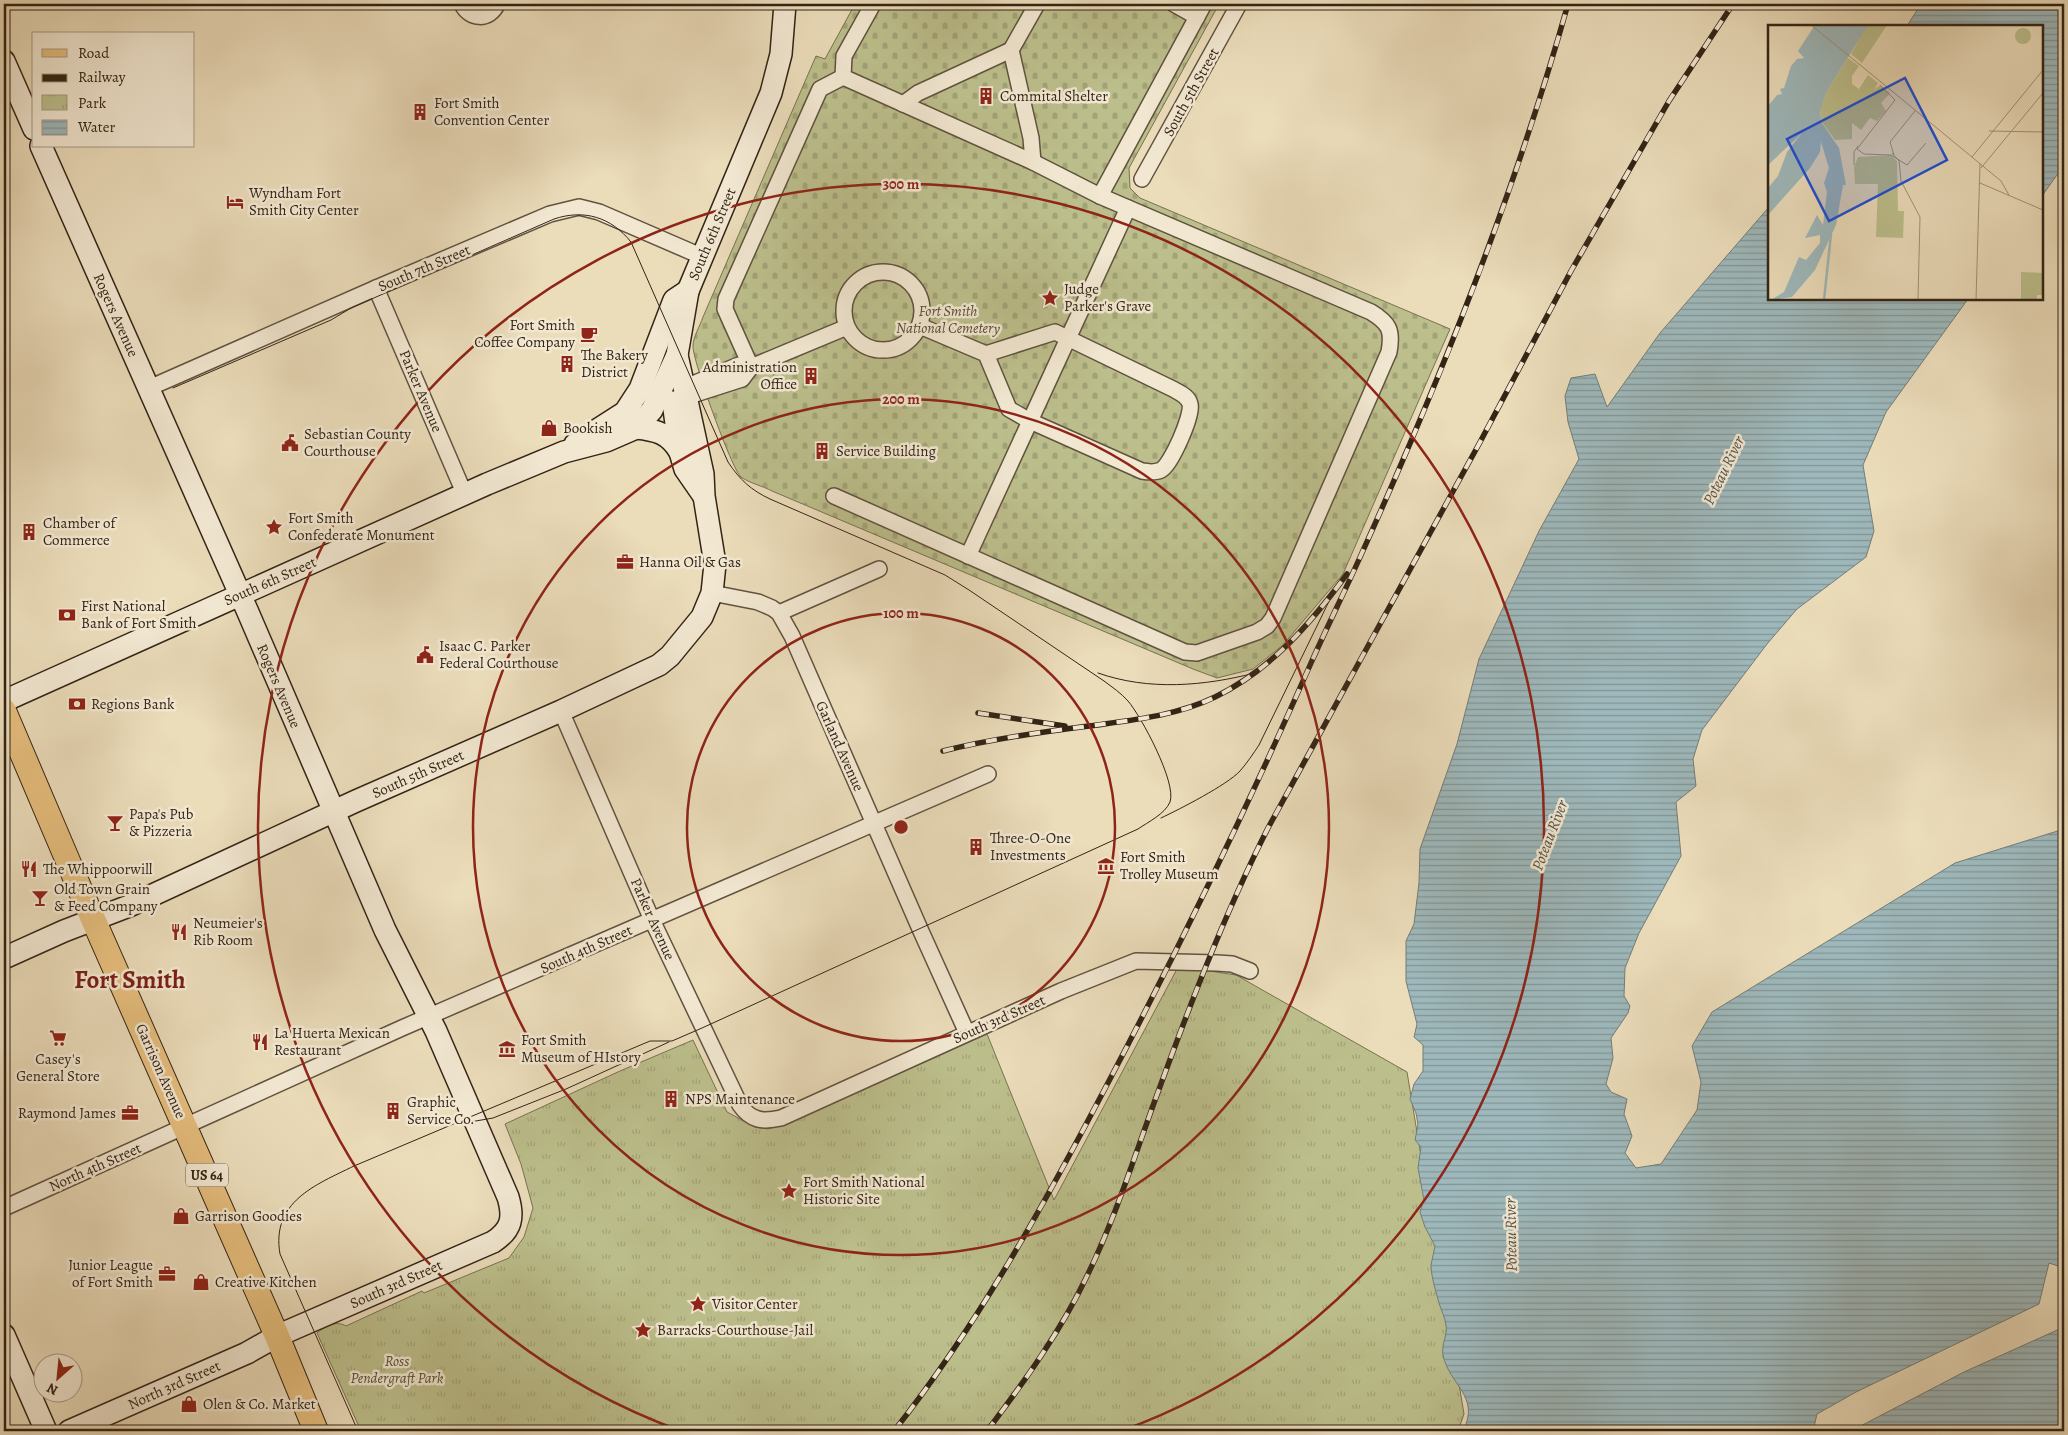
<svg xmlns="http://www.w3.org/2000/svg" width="2068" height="1435" font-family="Alegreya,serif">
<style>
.cemetery{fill:url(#cemetery-stones);stroke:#787251}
.park{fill:url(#park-tufts);stroke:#787251}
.water{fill:url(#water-rules);stroke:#737d79}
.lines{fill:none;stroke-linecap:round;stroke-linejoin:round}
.street-casing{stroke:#61523f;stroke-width:18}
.secondary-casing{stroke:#332416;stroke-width:24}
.primary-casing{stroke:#332416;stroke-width:26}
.street{stroke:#f2e8d2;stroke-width:15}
.secondary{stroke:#f2e8d2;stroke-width:21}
.primary{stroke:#e6be7d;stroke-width:24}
.tram{stroke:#332416;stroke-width:1}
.rail-casing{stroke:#332416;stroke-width:5.5}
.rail{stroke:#f2e8d2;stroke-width:4;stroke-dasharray:11;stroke-linecap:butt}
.ring{fill:none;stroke:#8f2418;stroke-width:2.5}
.labels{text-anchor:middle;stroke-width:5;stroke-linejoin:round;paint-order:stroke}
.shield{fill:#f2e8d2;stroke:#6c5f4e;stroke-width:1}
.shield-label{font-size:14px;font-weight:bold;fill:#332416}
.street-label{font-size:15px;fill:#332416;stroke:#f2e8d2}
.poi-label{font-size:15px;fill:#332416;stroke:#f2e8d2;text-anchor:start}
.park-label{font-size:15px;font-style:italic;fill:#554b34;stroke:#f2e8d2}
.water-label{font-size:16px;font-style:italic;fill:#535048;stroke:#f2e8d2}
.town-label{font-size:25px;font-weight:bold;fill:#7a1f14;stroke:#f2e8d2}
.inset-river{fill:none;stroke:#9eb8bb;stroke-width:2.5}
.inset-road{fill:none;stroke:#a19278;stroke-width:1}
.view{fill:#1d4ed8;fill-opacity:0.15;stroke:#1d4ed8;stroke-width:2.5}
.inset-edge{fill:none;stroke:#332416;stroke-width:2.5}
.centre{fill:#8f2418;stroke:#f2e8d2;stroke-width:2.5}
.ring-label{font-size:15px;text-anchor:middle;font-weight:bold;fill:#8f2418;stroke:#f2e8d2;stroke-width:5;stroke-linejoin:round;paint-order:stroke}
</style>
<defs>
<pattern id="cemetery-stones" width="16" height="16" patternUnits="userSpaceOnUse" patternTransform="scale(1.25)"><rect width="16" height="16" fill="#bcbf8c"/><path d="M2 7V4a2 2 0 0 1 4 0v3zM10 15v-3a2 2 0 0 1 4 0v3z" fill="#a2a478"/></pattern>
<pattern id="park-tufts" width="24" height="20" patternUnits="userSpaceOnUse" patternTransform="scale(1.25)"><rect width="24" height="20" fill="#bcbf8c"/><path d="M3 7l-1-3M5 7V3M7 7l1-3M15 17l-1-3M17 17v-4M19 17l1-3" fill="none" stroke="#a2a478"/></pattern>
<pattern id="water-rules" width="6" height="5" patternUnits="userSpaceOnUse" patternTransform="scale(1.25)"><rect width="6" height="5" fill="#9eb8bb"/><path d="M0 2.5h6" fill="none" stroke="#819597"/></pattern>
</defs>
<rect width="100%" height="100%" fill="#ebdcba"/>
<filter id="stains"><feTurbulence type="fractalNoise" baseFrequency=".004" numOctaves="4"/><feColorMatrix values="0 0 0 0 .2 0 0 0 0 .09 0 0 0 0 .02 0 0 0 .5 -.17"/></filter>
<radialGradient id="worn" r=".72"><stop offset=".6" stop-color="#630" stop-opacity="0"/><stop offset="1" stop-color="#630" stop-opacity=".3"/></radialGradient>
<path class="cemetery" d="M855 4H1219L1129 168 1130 188 1140 198 1450 329 1343 574 1283 645 1253 669 1217 678 1193 669 772 491C763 486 749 483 741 477 732 470 692 359 693 346 693 337 700 326 703 317L816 56 825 59Z"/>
<path class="park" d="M1177 969H1196L1236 975 1407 1072 1464 1414 1458 1431H361L317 1333C326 1326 336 1320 346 1326L422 1291 424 1293 509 1258 524 1237 533 1208 521 1164 505 1124 620 1071 693 1040 727 1112 755 1127 768 1129 785 1124 987 1034 1054 1200Z"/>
<g class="water">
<polygon points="1921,4 2064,4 2064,165 2042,196 2042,26 1907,26"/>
<path d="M1769 207V299H1968L1886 412 1863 465 1874 531 1866 557 1797 609 1767 644 1702 730 1693 759 1696 786 1676 802 1681 856 1639 933 1625 968 1624 996 1630 1006 1628 1013 1611 1038 1613 1058 1606 1084 1611 1092 1627 1099 1624 1114 1632 1136 1625 1153 1636 1168 1661 1164 1697 1110 1701 1082 1692 1046 1712 1012 1955 863 2064 829V1268L2049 1263 2039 1304 1856 1392 1817 1414 1813 1431H1463C1481 1396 1449 1385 1443 1355 1441 1344 1448 1335 1446 1325 1445 1317 1441 1310 1439 1303 1436 1292 1431 1276 1431 1265 1432 1259 1434 1252 1435 1246L1425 1227 1420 1212 1424 1200 1418 1168 1421 1147 1415 1140 1418 1125 1416 1113 1410 1099 1414 1084 1423 1071V1045L1414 1037 1417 1024 1406 981V941L1414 924 1419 883 1420 849 1457 744 1479 659 1539 531 1579 459 1568 422 1565 396 1571 378 1595 374 1607 407 1660 333Z"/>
<polygon points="2064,1327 2064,1431 1851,1431 1964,1372"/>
</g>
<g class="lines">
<g class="street-casing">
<g id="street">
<path d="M462 4C469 20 490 21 497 4"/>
<polyline points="1174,4 1197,17"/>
<polyline points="1011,50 1031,138 1033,162"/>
<polyline points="843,77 844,56 873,4"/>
<polyline points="903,104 918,93 1011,50 1037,4"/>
<polyline points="1142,179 1239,4"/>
<polyline points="1100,196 1204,4"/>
<circle cx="883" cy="311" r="39"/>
<polyline points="376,288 465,495"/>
<path d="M920 326 986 354 1055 332 1173 389C1180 393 1188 396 1190 404 1193 415 1171 465 1161 470 1155 473 1148 472 1142 471L1030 421 1009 409 986 354"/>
<polyline points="751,367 725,309 726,299 820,89 843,77"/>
<polyline points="149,388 376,288 550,214 579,207 599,212 703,257"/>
<polyline points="683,388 739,365 751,367 847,327"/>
<polyline points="686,397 742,379 751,367"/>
<path d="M834 496 1185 652 1197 653 1257 632 1267 626 1273 618 1389 352C1393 330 1389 323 1371 312L1100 196 1033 162 843 77"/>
<polyline points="968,556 1128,208"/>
<polyline points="712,593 758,602 772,608 779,613 792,636 920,929 967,1033"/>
<polyline points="779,613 879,569"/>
<path d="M561 711 652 920 740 1105C751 1121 763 1122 781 1118L1061 991 1136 961 1217 963 1232 964 1250 971"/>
<polyline points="4,1208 402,1028 988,774"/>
</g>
</g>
<g class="secondary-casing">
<g id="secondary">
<polyline points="4,61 34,129"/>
<path d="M41 146 247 610 385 930 436 1031 508 1197C514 1217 512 1230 493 1242L277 1336 247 1353 69 1431"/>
<polyline points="681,304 688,291 771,93 781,54 785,4"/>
<polyline points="673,402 680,452 685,469 703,495"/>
<path d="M636 428C656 430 669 433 680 452"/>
<polyline points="575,444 625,412 640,389 674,300 686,292"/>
<polyline points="4,701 487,484 564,452 606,441 636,428 652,410 677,355"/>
<polyline points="4,958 64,931 129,906 356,801 561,711 659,665 670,656 702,617 712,593 715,564 704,496 703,474 677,355 688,291"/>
<polyline points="4,1335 46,1431"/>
</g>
</g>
<g class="primary-casing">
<polyline id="primary" points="4,711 82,894 277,1336 316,1431"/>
</g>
<use href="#street" class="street"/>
<use href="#secondary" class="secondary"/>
<use href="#primary" class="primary"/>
<g class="tram">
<path d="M173 388 331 320 351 308 554 219C584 209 611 217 631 242L728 462C740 480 751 490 770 499L945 575 969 590 1104 681C1112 687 1121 693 1128 701 1141 716 1177 783 1170 802 1165 814 1148 822 1138 829L702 1028 672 1041H650L354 1166C315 1185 271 1202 280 1254L358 1431"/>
<path d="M1098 673C1149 691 1204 686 1255 673"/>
<path d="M1161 818C1180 809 1227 785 1240 771 1247 763 1253 754 1259 745L1334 591"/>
<polyline points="470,1122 493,1118 566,1089 669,1042"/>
</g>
<g class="rail-casing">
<g id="rail">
<polyline points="978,713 1065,726"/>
<path d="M943 751C991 739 1041 732 1089 726 1132 720 1176 716 1215 697 1271 670 1311 623 1347 574"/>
<path d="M894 1431C980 1322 1046 1201 1110 1079 1182 942 1249 804 1311 663 1327 627 1345 591 1361 555 1442 376 1515 193 1568 4"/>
<path d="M987 1431C1024 1382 1061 1331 1087 1276 1114 1221 1133 1161 1154 1103 1188 1010 1223 917 1268 828L1479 444 1571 271 1669 101 1733 4"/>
</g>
</g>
<use href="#rail" class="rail"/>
</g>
<g class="ring">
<circle cx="901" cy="827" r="214"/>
<circle cx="901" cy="827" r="428"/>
<path d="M681 1431A643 643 0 1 1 1121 1431"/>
</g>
<defs>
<g id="building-bare" transform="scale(1.35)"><path d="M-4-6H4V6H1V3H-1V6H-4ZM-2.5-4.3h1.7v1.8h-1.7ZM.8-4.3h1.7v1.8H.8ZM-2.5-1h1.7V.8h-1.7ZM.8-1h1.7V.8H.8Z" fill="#8f2418" stroke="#f2e8d2" stroke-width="2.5" paint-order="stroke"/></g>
<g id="hotel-bare" transform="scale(1.35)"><path d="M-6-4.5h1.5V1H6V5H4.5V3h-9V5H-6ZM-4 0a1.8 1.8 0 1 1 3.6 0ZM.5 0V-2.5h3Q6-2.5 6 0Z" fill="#8f2418" stroke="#f2e8d2" stroke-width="2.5" paint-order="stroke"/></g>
<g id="sight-bare" transform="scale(1.35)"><path d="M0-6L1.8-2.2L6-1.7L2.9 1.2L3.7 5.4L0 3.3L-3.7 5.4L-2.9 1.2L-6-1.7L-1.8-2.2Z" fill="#8f2418" stroke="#f2e8d2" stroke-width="2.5" paint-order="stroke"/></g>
<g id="cafe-bare" transform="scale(1.35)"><path d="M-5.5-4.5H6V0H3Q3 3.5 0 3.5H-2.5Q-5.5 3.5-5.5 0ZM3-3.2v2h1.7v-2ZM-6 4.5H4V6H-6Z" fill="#8f2418" stroke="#f2e8d2" stroke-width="2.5" paint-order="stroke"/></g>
<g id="shop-bare" transform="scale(1.35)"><path d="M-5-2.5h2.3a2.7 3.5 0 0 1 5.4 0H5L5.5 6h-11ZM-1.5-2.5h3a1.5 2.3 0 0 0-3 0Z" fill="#8f2418" stroke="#f2e8d2" stroke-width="2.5" paint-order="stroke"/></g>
<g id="civic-bare" transform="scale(1.35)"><path d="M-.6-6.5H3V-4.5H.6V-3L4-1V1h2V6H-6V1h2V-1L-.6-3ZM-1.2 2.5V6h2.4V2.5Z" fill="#8f2418" stroke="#f2e8d2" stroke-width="2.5" paint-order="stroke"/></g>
<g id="office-bare" transform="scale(1.35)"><path d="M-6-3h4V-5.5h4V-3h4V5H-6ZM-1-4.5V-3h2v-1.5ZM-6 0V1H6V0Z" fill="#8f2418" stroke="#f2e8d2" stroke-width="2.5" paint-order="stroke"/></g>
<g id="bank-bare" transform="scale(1.35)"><path d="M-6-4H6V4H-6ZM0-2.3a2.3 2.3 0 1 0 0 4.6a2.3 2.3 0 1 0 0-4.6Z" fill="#8f2418" stroke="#f2e8d2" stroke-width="2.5" paint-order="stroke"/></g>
<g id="bar-bare" transform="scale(1.35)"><path d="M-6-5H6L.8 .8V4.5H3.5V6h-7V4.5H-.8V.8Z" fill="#8f2418" stroke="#f2e8d2" stroke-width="2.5" paint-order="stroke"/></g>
<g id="museum-bare" transform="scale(1.35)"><path d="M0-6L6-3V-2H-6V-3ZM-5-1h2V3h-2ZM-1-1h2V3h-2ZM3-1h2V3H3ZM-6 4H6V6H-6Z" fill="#8f2418" stroke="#f2e8d2" stroke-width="2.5" paint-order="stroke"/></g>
<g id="restaurant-bare" transform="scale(1.35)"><path d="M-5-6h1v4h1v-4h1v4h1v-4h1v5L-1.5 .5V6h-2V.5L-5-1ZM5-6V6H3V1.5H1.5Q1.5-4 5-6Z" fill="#8f2418" stroke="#f2e8d2" stroke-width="2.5" paint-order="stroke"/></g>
<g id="supermarket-bare" transform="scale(1.35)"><path d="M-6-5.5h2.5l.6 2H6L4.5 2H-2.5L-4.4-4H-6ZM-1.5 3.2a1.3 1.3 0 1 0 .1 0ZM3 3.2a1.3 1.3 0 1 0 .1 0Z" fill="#8f2418" stroke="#f2e8d2" stroke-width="2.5" paint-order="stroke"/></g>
</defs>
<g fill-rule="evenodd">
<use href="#building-bare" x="986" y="96"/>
<use href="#building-bare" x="420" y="112"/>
<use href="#hotel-bare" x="235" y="202"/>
<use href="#sight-bare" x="1050" y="298"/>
<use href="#cafe-bare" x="589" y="334"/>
<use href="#building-bare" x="567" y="364"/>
<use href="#building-bare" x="811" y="376"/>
<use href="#shop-bare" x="549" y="428"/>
<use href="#civic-bare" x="290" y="443"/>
<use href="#building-bare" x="822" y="451"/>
<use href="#sight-bare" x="274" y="527"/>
<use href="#building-bare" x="29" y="532"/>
<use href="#office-bare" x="625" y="562"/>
<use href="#bank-bare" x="67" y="615"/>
<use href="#civic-bare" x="425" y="655"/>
<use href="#bank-bare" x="77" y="704"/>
<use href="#bar-bare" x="115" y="823"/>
<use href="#building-bare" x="976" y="847"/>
<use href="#museum-bare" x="1106" y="866"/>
<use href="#restaurant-bare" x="29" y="869"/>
<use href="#bar-bare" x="40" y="898"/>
<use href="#restaurant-bare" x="179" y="932"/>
<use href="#supermarket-bare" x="58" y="1038"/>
<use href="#restaurant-bare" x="260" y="1042"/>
<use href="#museum-bare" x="507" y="1049"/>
<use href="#building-bare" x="671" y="1099"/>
<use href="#building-bare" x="393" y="1111"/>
<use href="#office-bare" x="130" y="1113"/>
<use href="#sight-bare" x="789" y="1191"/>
<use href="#shop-bare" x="181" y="1216"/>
<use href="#office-bare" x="167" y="1274"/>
<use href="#shop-bare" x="201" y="1282"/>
<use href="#sight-bare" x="698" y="1304"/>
<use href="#sight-bare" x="643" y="1330"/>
<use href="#shop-bare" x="189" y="1404"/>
</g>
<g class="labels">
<rect class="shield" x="186" y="1163.5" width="42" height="23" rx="4"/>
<g class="shield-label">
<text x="207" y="1180">US 64</text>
</g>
<g class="street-label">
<text transform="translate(1191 92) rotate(-61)" y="5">South 5th Street</text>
<text transform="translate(712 234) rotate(-67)" y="5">South 6th Street</text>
<text transform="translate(424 268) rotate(-23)" y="5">South 7th Street</text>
<text transform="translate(116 315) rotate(66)" y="5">Rogers Avenue</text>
<text transform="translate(421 391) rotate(67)" y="5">Parker Avenue</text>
<text transform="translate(270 581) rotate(-24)" y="5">South 6th Street</text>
<text transform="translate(279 686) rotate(67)" y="5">Rogers Avenue</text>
<text transform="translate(840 746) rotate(66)" y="5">Garland Avenue</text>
<text transform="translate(418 774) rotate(-24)" y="5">South 5th Street</text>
<text transform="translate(653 919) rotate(66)" y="5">Parker Avenue</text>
<text transform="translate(586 949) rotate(-24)" y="5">South 4th Street</text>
<text transform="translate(999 1019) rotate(-24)" y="5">South 3rd Street</text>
<text transform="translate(161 1071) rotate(66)" y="5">Garrison Avenue</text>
<text transform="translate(95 1167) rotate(-24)" y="5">North 4th Street</text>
<text transform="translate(396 1284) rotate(-24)" y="5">South 3rd Street</text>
<text transform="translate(174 1385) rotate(-24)" y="5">North 3rd Street</text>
</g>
<g class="poi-label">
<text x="1000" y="101">Commital Shelter</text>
<text x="434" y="108">Fort Smith<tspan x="434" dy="17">Convention Center</tspan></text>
<text x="249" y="198">Wyndham Fort<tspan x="249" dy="17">Smith City Center</tspan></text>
<text x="1064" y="294">Judge<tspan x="1064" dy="17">Parker's Grave</tspan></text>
<text x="575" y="330" text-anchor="end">Fort Smith<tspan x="575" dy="17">Coffee Company</tspan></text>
<text x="581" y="360">The Bakery<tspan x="581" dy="17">District</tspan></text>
<text x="797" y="372" text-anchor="end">Administration<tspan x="797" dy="17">Office</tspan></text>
<text x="563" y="433">Bookish</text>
<text x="304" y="439">Sebastian County<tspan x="304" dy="17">Courthouse</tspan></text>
<text x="836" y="456">Service Building</text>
<text x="288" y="523">Fort Smith<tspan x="288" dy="17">Confederate Monument</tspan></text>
<text x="43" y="528">Chamber of<tspan x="43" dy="17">Commerce</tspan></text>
<text x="639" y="567">Hanna Oil &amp; Gas</text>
<text x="81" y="611">First National<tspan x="81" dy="17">Bank of Fort Smith</tspan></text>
<text x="439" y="651">Isaac C. Parker<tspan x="439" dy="17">Federal Courthouse</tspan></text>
<text x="91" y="709">Regions Bank</text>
<text x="129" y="819">Papa's Pub<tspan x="129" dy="17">&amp; Pizzeria</tspan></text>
<text x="990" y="843">Three-O-One<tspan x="990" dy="17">Investments</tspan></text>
<text x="1120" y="862">Fort Smith<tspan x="1120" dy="17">Trolley Museum</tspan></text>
<text x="43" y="874">The Whippoorwill</text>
<text x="54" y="894">Old Town Grain<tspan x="54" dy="17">&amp; Feed Company</tspan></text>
<text x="193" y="928">Neumeier's<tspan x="193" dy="17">Rib Room</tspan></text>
<text x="274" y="1038">La Huerta Mexican<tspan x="274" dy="17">Restaurant</tspan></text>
<text x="521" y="1045">Fort Smith<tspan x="521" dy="17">Museum of HIstory</tspan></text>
<text x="58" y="1064" text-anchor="middle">Casey's<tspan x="58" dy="17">General Store</tspan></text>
<text x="685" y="1104">NPS Maintenance</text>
<text x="407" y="1107">Graphic<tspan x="407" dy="17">Service Co.</tspan></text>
<text x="116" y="1118" text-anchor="end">Raymond James</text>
<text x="803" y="1187">Fort Smith National<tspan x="803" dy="17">Historic Site</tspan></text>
<text x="195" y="1221">Garrison Goodies</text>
<text x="153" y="1270" text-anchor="end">Junior League<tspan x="153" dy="17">of Fort Smith</tspan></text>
<text x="215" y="1287">Creative Kitchen</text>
<text x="712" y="1309">Visitor Center</text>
<text x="657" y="1335">Barracks-Courthouse-Jail</text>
<text x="203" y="1409">Olen &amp; Co. Market</text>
</g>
<g class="park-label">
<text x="948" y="316">Fort Smith<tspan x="948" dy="17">National Cemetery</tspan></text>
<text x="397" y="1366">Ross<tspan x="397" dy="17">Pendergraft Park</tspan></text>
</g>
<g class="water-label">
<text transform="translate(1723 470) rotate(-64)" y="6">Poteau River</text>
<text transform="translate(1549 835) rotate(-69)" y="6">Poteau River</text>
<text transform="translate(1510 1235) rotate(-91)" y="6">Poteau River</text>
</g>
<g class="town-label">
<text x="130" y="988">Fort Smith</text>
</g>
</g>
<g transform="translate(1768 25)">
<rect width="275" height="275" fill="#ebdcba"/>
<path d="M123 130 129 136 130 186H136L135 213 108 212 110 159H87L86 142 90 132ZM253 247 275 248V270H269V275H253Z" fill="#bcbf8c"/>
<path d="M99 0H119L94 38 83 29ZM247 11a8 8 0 1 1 16 0a8 8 0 1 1-16 0ZM80 33 91 41 84 51V59L91 64 100 50 110 58 106 65 112 60 122 68 113 78 118 86 109 96 102 93 93 105 84 98V114L67 115 54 97 52 86 58 68Z" fill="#bcbf8c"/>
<path d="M47 0H100L58 68 52 87 54 98 71 123 78 160H75L68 200 47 245 24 272 3 275 16 267 31 232 38 235 52 218V210L37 213 49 190 55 200 59 167 56 158 61 143 53 117 52 127 42 143 0 190V163L10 151 19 127 34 108 0 140V81L9 70 14 69 12 64 16 63 23 41 29 34 36 33 30 26Z" fill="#9eb8bb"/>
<path class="inset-river" d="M56 275 63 209"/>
<path class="inset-road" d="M43 0 113 57M113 57 233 156 241 170M112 60 127 75 89 124 96 129 123 130 139 140 158 118M221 106 275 107M124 128 131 136 133 156 152 192 150 275M126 130 122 117 147 86M204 132 275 45M86 140V127L90 121M213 143 275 68M212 158 275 185M208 275 212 139"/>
<path class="view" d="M137 53 179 135 61 196 19 114Z"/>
<rect width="275" height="275" class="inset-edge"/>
</g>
<circle cx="901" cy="827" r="8" class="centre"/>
<g class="ring-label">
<text x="901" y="189">300 m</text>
<text x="901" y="404">200 m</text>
<text x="901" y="618">100 m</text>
</g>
<rect width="2068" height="1435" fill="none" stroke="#ebdcba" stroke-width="20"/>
<rect x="5" y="5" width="2058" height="1425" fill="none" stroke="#332416" stroke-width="2.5"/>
<rect x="10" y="10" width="2048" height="1415" fill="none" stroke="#332416"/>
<rect x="32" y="32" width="162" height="115" fill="#f2e8d2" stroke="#a69a87"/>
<rect x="42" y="49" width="25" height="8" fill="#e6be7d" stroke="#a69a87"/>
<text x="78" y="58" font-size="15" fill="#332416">Road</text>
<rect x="42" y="74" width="25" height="8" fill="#332416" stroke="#a69a87"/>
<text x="78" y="82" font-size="15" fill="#332416">Railway</text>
<rect x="42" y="95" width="25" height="15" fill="url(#park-tufts)" stroke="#a69a87"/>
<text x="78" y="108" font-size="15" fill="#332416">Park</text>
<rect x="42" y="120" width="25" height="15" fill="url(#water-rules)" stroke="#a69a87"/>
<text x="78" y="132" font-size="15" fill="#332416">Water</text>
<g transform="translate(58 1378) rotate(207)"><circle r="24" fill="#f2e8d2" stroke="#a69a87"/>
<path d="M0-4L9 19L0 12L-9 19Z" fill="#8f2418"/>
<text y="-8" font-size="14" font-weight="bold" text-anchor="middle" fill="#332416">N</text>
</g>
<rect width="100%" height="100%" filter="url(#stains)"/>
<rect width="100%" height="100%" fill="url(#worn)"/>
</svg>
